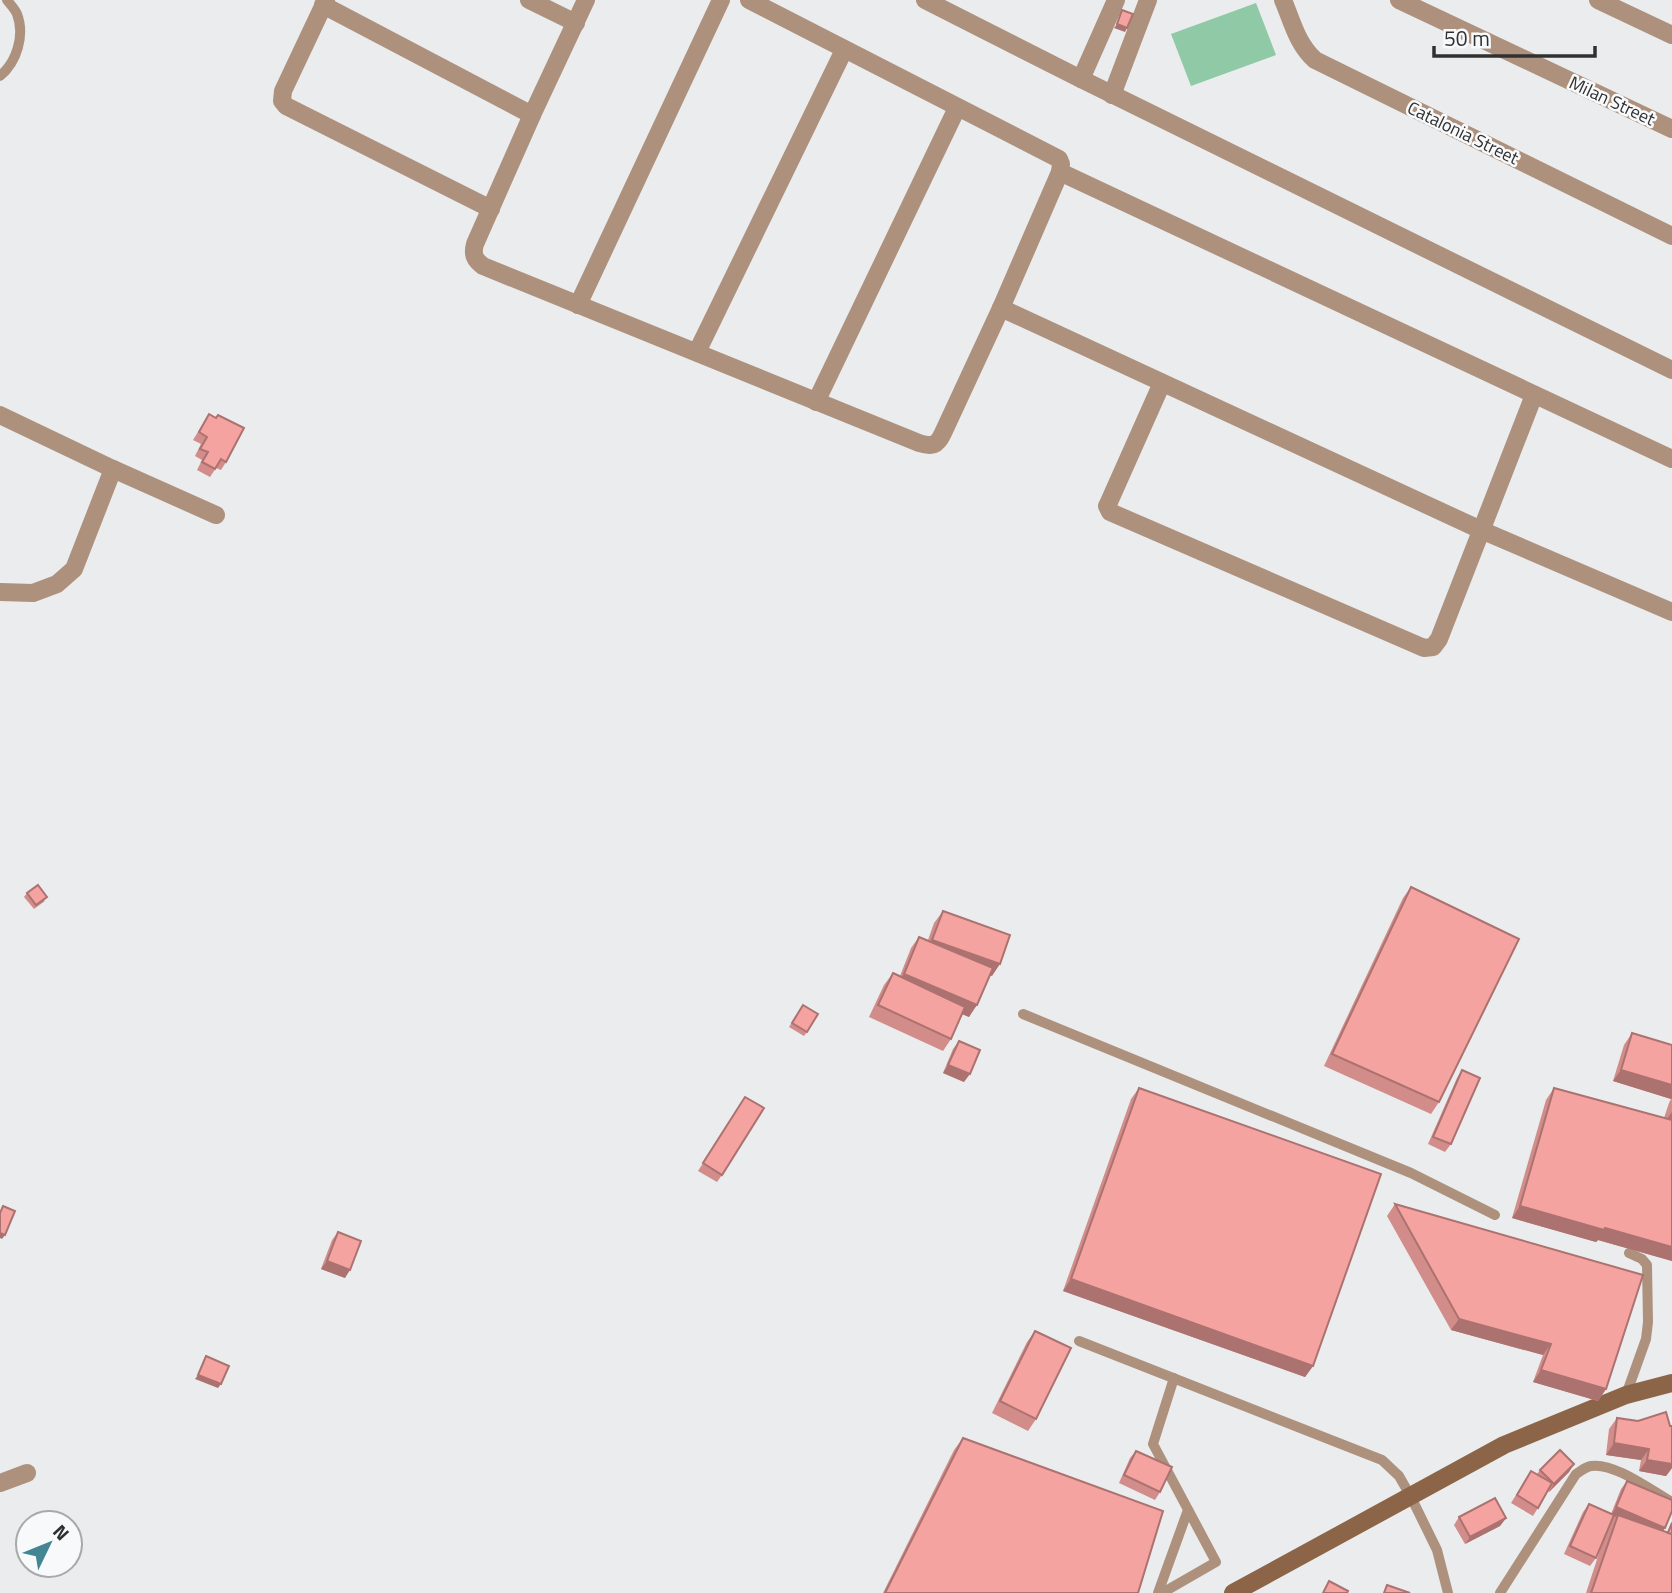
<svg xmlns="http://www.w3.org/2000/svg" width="1672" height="1593" font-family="'Titillium Web',sans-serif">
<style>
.green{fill:#8fc9a5}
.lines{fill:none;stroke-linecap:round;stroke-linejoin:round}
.lane{stroke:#ad917d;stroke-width:10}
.street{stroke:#ad917d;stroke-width:18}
.secondary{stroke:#8c6548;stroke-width:18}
.wall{fill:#d28c8a}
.shaded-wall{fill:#ab7270}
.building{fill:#f4a3a0;stroke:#ab7270;stroke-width:2}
.labels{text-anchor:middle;stroke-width:5;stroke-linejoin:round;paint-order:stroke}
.street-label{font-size:18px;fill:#303031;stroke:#f7f9fb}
</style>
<rect width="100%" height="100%" fill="#eaecee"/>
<polygon class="green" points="1256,3 1276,55 1191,86 1171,34"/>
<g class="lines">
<g class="lane">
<path d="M0 76C17 62 25 35 17 14 15 9 10 4 7 0"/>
<polyline points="1023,1014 1411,1173 1495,1215"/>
<polyline points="1079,1341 1382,1460 1399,1476 1411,1497 1437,1550 1448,1593"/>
<polyline points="1626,1395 1646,1339 1648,1322 1647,1265 1642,1259 1629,1253"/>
<polyline points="1158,1593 1188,1510"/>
<polyline points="1162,1593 1216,1562 1153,1444 1174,1378"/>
<path d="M1500 1593 1576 1474C1581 1471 1585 1467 1591 1466 1614 1462 1652 1491 1672 1502"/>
</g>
<g class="street">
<polyline points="326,0 283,91 282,101 286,106 491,209"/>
<polyline points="529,0 576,23"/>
<path d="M586 0 532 115 475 244C472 255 475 260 483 266L919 443C932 447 937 446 943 433L1001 308 1060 172 1061 164 1059 159 749 0"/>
<polyline points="925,0 1081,79 1672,370"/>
<path d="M1283 0C1292 21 1297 44 1315 60L1672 236"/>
<polyline points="1399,0 1672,129"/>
<polyline points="1598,0 1672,35"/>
<polyline points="323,5 532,115"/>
<polyline points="1081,79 1116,0"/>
<polyline points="1112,95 1148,0"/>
<polyline points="1060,172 1672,459"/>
<polyline points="578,305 721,0"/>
<polyline points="1001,308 1481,530 1672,612"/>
<polyline points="697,352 844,50"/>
<polyline points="1162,383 1109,502 1107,506 1110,512 1424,648 1433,647 1439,639 1534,395"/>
<polyline points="816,402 957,108"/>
<polyline points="0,415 113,469 216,515"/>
<polyline points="0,592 33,593 57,584 74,569 113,469"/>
<polyline points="0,1483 27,1473"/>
</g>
<polyline class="secondary" points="1233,1593 1504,1445 1626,1395 1672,1383"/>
</g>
<g class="wall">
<polygon points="209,414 216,418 218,415 226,462 221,470 216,468 210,477 197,470 202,460 195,456 201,444 193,440"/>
<polygon points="1411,887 1439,1102 1431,1114 1324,1066 1403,898"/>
<polygon points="27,893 45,901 34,909 24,897"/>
<polygon points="943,911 992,976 990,975 969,1017 962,1014 951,1039 943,1051 869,1017 884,985 893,973 900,976 911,948 919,937 928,940 934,923"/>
<polygon points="803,1005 807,1032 804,1036 789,1027"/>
<polygon points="1632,1033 1672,1045 1672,1261 1598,1240 1596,1242 1512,1218 1546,1100 1554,1088 1664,1118 1669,1103 1671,1099 1613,1081 1624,1045"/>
<polygon points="959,1041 964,1082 943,1073 953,1049"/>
<polygon points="1462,1070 1451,1144 1445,1152 1428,1144 1457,1078"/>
<polygon points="1139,1088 1313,1366 1305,1377 1063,1291 1131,1099"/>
<polygon points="740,1105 722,1175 717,1182 698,1171"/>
<polygon points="1395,1204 1606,1389 1598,1401 1533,1382 1543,1355 1451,1330 1387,1216"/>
<polygon points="338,1232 345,1278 321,1269 332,1240"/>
<polygon points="1035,1331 1036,1419 1028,1431 992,1413 1027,1342"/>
<polygon points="1617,1418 1672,1426 1672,1468 1666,1476 1639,1471 1641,1460 1606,1455 1609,1429"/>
<polygon points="963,1438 1138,1593 883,1593 954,1450"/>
<polygon points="1136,1451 1160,1492 1155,1500 1119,1483 1130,1458"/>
<polygon points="1574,1464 1569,1472 1549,1492 1548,1491 1533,1516 1511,1503 1531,1471 1537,1474 1540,1470"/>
<polygon points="1627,1481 1663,1531 1667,1532 1672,1521 1672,1593 1586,1593 1604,1538 1596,1558 1590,1566 1564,1554 1583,1512 1589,1504 1611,1514 1621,1489"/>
<polygon points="1459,1517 1506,1518 1500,1526 1465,1544 1454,1525"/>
</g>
<g class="shaded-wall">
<polygon points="1117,24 1127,28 1125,32 1114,28"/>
<polygon points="932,940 1000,964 992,976 924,952"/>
<polygon points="904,974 977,1005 969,1017 895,986"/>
<polygon points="948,1065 970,1074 964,1082 943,1073"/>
<polygon points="1621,1070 1672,1085 1672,1098 1671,1099 1613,1081"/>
<polygon points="1672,1112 1672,1129 1662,1126"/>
<polygon points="1520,1206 1605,1228 1672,1247 1672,1261 1598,1240 1596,1242 1512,1218"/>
<polygon points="0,1233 5,1235 2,1239 0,1238"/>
<polygon points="327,1261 350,1270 345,1278 321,1269"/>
<polygon points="1071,1279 1313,1366 1305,1377 1063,1291"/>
<polygon points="1459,1319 1551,1344 1543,1355 1451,1330"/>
<polygon points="1541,1370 1606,1389 1598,1401 1533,1382"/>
<polygon points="198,1375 221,1384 218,1388 195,1379"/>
<polygon points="1614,1443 1649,1449 1641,1460 1606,1455"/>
<polygon points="1672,1459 1672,1468 1666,1476 1639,1471 1647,1460"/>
<polygon points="1574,1464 1569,1472 1549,1492 1554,1484"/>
<polygon points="1616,1507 1665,1528 1660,1536 1618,1515 1616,1517 1611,1515"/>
<polygon points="1506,1518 1500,1526 1465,1544 1470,1537"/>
</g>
<g class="building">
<polygon points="1122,10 1133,14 1127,28 1117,24"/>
<polygon points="209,414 216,418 218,415 244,428 226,462 221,459 215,469 202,462 208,452 200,449 207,437 199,432"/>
<polygon points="38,885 47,897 36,905 27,893"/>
<polygon points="1411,887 1519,939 1439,1102 1332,1054"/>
<polygon points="943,911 1010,935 1000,964 932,940"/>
<polygon points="919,937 993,968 977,1005 904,974"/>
<polygon points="893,973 965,1007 951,1039 878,1005"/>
<polygon points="803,1005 818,1014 807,1032 792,1023"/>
<polygon points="1632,1033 1672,1045 1672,1085 1621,1070"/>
<polygon points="959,1041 980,1050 970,1074 948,1065"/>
<polygon points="1462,1070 1480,1078 1451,1144 1433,1137"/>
<polygon points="1139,1088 1381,1174 1313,1366 1071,1279"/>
<polygon points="1554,1088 1672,1120 1672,1247 1605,1228 1604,1230 1520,1206"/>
<polygon points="745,1097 764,1108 722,1175 703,1163"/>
<polygon points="1395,1204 1643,1275 1606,1389 1541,1370 1551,1344 1459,1319"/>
<polygon points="3,1206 15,1211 5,1235 0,1233 0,1213"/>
<polygon points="338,1232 361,1241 350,1270 327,1261"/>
<polygon points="1035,1331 1071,1348 1036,1419 1000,1401"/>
<polygon points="206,1356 229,1366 221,1384 198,1375"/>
<polygon points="1666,1412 1670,1426 1672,1426 1672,1464 1647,1460 1649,1449 1614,1443 1617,1418 1638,1421"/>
<polygon points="963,1438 1163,1511 1138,1593 885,1593"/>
<polygon points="1560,1450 1574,1464 1554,1484 1540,1470"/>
<polygon points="1136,1451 1172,1467 1160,1492 1124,1475"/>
<polygon points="1531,1471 1552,1483 1538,1508 1517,1495"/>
<polygon points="1627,1481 1672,1500 1672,1511 1665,1528 1616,1507"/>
<polygon points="1495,1498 1506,1518 1470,1537 1459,1517"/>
<polygon points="1589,1504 1614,1515 1596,1558 1570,1546"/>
<polygon points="1618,1515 1672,1534 1672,1593 1591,1593"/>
<polygon points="1672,1523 1672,1534 1668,1533"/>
<polygon points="1329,1581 1348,1591 1347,1593 1323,1593"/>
<polygon points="1387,1585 1410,1593 1384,1593"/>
</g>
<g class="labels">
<g class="street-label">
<text transform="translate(1612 101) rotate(25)" y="6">Milan Street</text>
<text transform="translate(1463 133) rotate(26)" y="6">Catalonia Street</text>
</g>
</g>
<g transform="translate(49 1544) rotate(47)"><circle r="33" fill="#f7f9fb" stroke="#a7a9aa" stroke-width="2"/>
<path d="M0-5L12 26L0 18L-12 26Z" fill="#418692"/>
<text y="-10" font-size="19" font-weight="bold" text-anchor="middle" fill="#303031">N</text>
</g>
<path d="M1434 46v10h161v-10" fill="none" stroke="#303031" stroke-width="3.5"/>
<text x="1444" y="46" font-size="21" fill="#303031" stroke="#f7f9fb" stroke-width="5" paint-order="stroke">50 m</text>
</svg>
